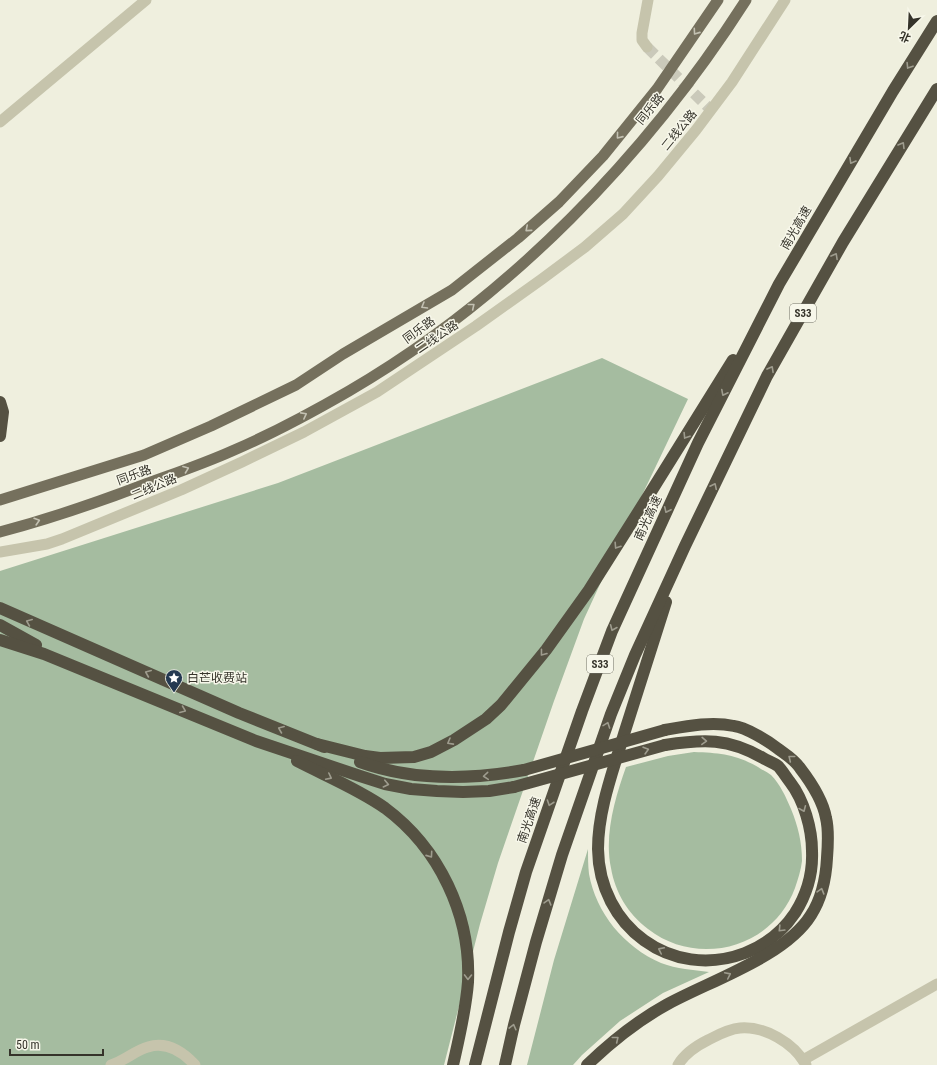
<svg xmlns="http://www.w3.org/2000/svg" width="937" height="1065" font-family="'Roboto Condensed','Noto Sans SC',sans-serif">
<style>
.green{fill:#a5bca0}
.lines{fill:none;stroke-linecap:round;stroke-linejoin:round}
.minor-tunnel{stroke:#cac9ba;stroke-width:11;stroke-dasharray:11 5.5;stroke-linecap:butt}
.minor{stroke:#c6c4ac;stroke-width:11}
.primary{stroke:#75705d;stroke-width:11}
.motorway{stroke:#555142;stroke-width:12}
.motorway-bridge{stroke:#555142;stroke-width:12}
.oneway{stroke:#c3c1b2}
.oneway2{stroke:#9e9c8e}
.labels{text-anchor:middle;stroke-width:3;stroke-linejoin:round;paint-order:stroke}
.shield{fill:#f7f7ea;stroke:#6f6e64;stroke-width:1}
.shield-label{font-size:11px;font-weight:bold;fill:#35332a}
.street-label{font-size:12px;fill:#35332a;stroke:#f7f7ea}
.poi-label{font-size:12px;fill:#35332a;stroke:#f7f7ea;text-anchor:start}
</style>
<rect width="100%" height="100%" fill="#efefde"/>
<g class="green">
<polygon points="602,358 688,399 613,556 584,619 554,701 498,863 480,924 444,1065 0,1065 0,571 278,483"/>
<path d="M694 752C720 753 735 754 758 767 762 770 767 772 771 775 780 784 786 797 791 809 798 826 802 842 802 861 801 870 798 879 795 888 773 948 698 968 648 929 628 914 615 892 611 868 604 835 615 798 626 767L668 756Z"/>
<path d="M588 849C588 857 588 866 589 874 596 913 624 947 661 963 677 969 693 970 709 972L663 993 620 1021 582 1055 573 1065H527L554 960Z"/>
</g>
<g class="lines">
<polyline class="minor-tunnel" points="647,47 711,110"/>
<g class="minor">
<polyline points="647,47 642,40 642,33 648,0"/>
<polyline points="0,122 146,0"/>
<polyline points="0,552 47,544 62,539 181,490 242,462 304,432 377,392 476,326 542,279 585,247 623,214 658,176 696,130 732,82 785,0"/>
<polyline points="803,1060 937,984"/>
<path d="M111 1065C124 1061 136 1050 148 1047 167 1041 183 1052 195 1065"/>
<path d="M678 1065C685 1053 696 1046 708 1040 718 1035 728 1029 740 1028 765 1026 794 1043 806 1065"/>
</g>
<g class="primary">
<polyline points="0,500 144,455 211,426 296,385 343,354 452,290 518,238 559,202 603,156 657,89 718,0"/>
<path d="M0 532C49 519 96 503 143 485 173 474 203 464 232 451 272 434 311 413 349 391 509 298 647 155 746 0"/>
</g>
<g class="motorway">
<polyline points="0,402 3,412 0,436"/>
<polyline points="0,608 239,713 324,747"/>
<polyline points="0,625 36,645"/>
<polyline points="0,640 44,654 256,741 360,776 385,784 411,789 437,791 463,792 489,791 514,787"/>
<polyline points="317,744 365,756 380,758 414,757 431,752 454,740 486,719 501,705 546,650 589,590 649,495 733,360"/>
<path d="M665 745C704 739 728 738 763 758 768 761 774 763 778 766 782 770 786 777 790 782 804 800 812 829 812 851 813 874 807 894 795 913 783 931 765 945 745 953 671 981 599 926 598 849 598 810 613 771 624 734 638 690 652 646 666 602"/>
<path d="M297 761C326 776 358 789 385 808 439 848 471 915 468 982 466 1010 459 1038 453 1065"/>
<path d="M360 762C413 781 469 780 524 770"/>
<polyline points="475,1065 509,932 526,872 582,711 612,631 698,443 779,284 893,91 937,21"/>
<polyline points="505,1065 514,1025 536,942 562,855 611,714 635,655 685,546 767,376 843,242 937,89"/>
<path d="M587 1065C611 1042 637 1021 666 1005 709 981 785 957 811 915 822 898 826 877 827 858 828 845 829 830 826 818 823 801 810 781 800 768 794 759 785 754 777 748 768 741 745 727 734 726 712 721 687 726 665 730"/>
</g>
<g class="motorway-bridge">
<polyline points="524,770 665,730"/>
<polyline points="514,787 665,745"/>
</g>
</g>
<defs><path id="oneway-chevron" d="M-2-3.5L2.5 0L-2 3.5" fill="none" stroke-width="1.6" stroke-linecap="round" stroke-linejoin="round"/></defs>
<g class="oneway">
<use href="#oneway-chevron" transform="translate(696 32) rotate(125)"/>
<use href="#oneway-chevron" transform="translate(619 136) rotate(129)"/>
<use href="#oneway-chevron" transform="translate(528 229) rotate(139)"/>
<use href="#oneway-chevron" transform="translate(424 306) rotate(150)"/>
<use href="#oneway-chevron" transform="translate(472 306) rotate(-39)"/>
<use href="#oneway-chevron" transform="translate(304 415) rotate(-28)"/>
<use href="#oneway-chevron" transform="translate(186 469) rotate(-21)"/>
<use href="#oneway-chevron" transform="translate(37 521) rotate(-17)"/>
</g>
<g class="oneway2">
<use href="#oneway-chevron" transform="translate(909 66) rotate(122)"/>
<use href="#oneway-chevron" transform="translate(902 145) rotate(-59)"/>
<use href="#oneway-chevron" transform="translate(852 161) rotate(120)"/>
<use href="#oneway-chevron" transform="translate(835 256) rotate(-61)"/>
<use href="#oneway-chevron" transform="translate(771 369) rotate(-61)"/>
<use href="#oneway-chevron" transform="translate(724 393) rotate(117)"/>
<use href="#oneway-chevron" transform="translate(686 436) rotate(122)"/>
<use href="#oneway-chevron" transform="translate(714 486) rotate(-64)"/>
<use href="#oneway-chevron" transform="translate(667 510) rotate(115)"/>
<use href="#oneway-chevron" transform="translate(617 546) rotate(123)"/>
<use href="#oneway-chevron" transform="translate(29 622) rotate(-157)"/>
<use href="#oneway-chevron" transform="translate(613 628) rotate(113)"/>
<use href="#oneway-chevron" transform="translate(543 653) rotate(128)"/>
<use href="#oneway-chevron" transform="translate(148 673) rotate(-157)"/>
<use href="#oneway-chevron" transform="translate(183 710) rotate(22)"/>
<use href="#oneway-chevron" transform="translate(607 725) rotate(-70)"/>
<use href="#oneway-chevron" transform="translate(281 729) rotate(-158)"/>
<use href="#oneway-chevron" transform="translate(704 741) rotate(2)"/>
<use href="#oneway-chevron" transform="translate(450 742) rotate(151)"/>
<use href="#oneway-chevron" transform="translate(646 750) rotate(-16)"/>
<use href="#oneway-chevron" transform="translate(791 758) rotate(-141)"/>
<use href="#oneway-chevron" transform="translate(486 776) rotate(175)"/>
<use href="#oneway-chevron" transform="translate(329 777) rotate(27)"/>
<use href="#oneway-chevron" transform="translate(386 784) rotate(13)"/>
<use href="#oneway-chevron" transform="translate(550 803) rotate(109)"/>
<use href="#oneway-chevron" transform="translate(803 809) rotate(67)"/>
<use href="#oneway-chevron" transform="translate(430 855) rotate(55)"/>
<use href="#oneway-chevron" transform="translate(821 891) rotate(-74)"/>
<use href="#oneway-chevron" transform="translate(548 902) rotate(-74)"/>
<use href="#oneway-chevron" transform="translate(781 929) rotate(134)"/>
<use href="#oneway-chevron" transform="translate(661 950) rotate(-154)"/>
<use href="#oneway-chevron" transform="translate(728 975) rotate(-26)"/>
<use href="#oneway-chevron" transform="translate(468 977) rotate(91)"/>
<use href="#oneway-chevron" transform="translate(513 1027) rotate(-76)"/>
<use href="#oneway-chevron" transform="translate(616 1039) rotate(-39)"/>
</g>
<defs>
<g id="sight-pin" transform="scale(0.9)"><path d="M0 17L-7.5 6A9.5 9.5 0 1 1 7.5 6Z" fill="#243951" stroke="#f7f7ea"/><path d="M0-6L1.8-2.2L6-1.7L2.9 1.2L3.7 5.4L0 3.3L-3.7 5.4L-2.9 1.2L-6-1.7L-1.8-2.2Z" fill="#fff"/></g>
</defs>
<g fill-rule="evenodd">
<use href="#sight-pin" x="174" y="678"/>
</g>
<g class="labels">
<g class="shield">
<rect x="790" y="304" width="26" height="18" rx="3"/>
<rect x="587" y="655" width="26" height="18" rx="3"/>
</g>
<g class="shield-label">
<text x="803" y="317">S33</text>
<text x="600" y="668">S33</text>
</g>
<g class="street-label">
<text transform="translate(650 109) rotate(-51)" y="4">同乐路</text>
<text transform="translate(679 130) rotate(-51)" y="4">二线公路</text>
<text transform="translate(796 228) rotate(-60)" y="4">南光高速</text>
<text transform="translate(419 330) rotate(-36)" y="4">同乐路</text>
<text transform="translate(437 337) rotate(-34)" y="4">二线公路</text>
<text transform="translate(134 475) rotate(-20)" y="4">同乐路</text>
<text transform="translate(154 487) rotate(-23)" y="4">二线公路</text>
<text transform="translate(648 518) rotate(-65)" y="4">南光高速</text>
<text transform="translate(529 820) rotate(-71)" y="4">南光高速</text>
</g>
<g class="poi-label">
<text x="187" y="682">白芒收费站</text>
</g>
</g>
<g transform="translate(909 28) rotate(204)" stroke="#f7f7ea" stroke-width="3" paint-order="stroke">
<path d="M0-3L7 15L0 10L-7 15Z" fill="#35332a"/>
<text y="-6" font-size="11" font-weight="bold" text-anchor="middle" fill="#35332a">北</text>
</g>
<path d="M10 1049v6h93v-6" fill="none" stroke="#35332a" stroke-width="2"/>
<text x="16" y="1049" font-size="12" fill="#35332a" stroke="#f7f7ea" stroke-width="3" paint-order="stroke">50 m</text>
</svg>
